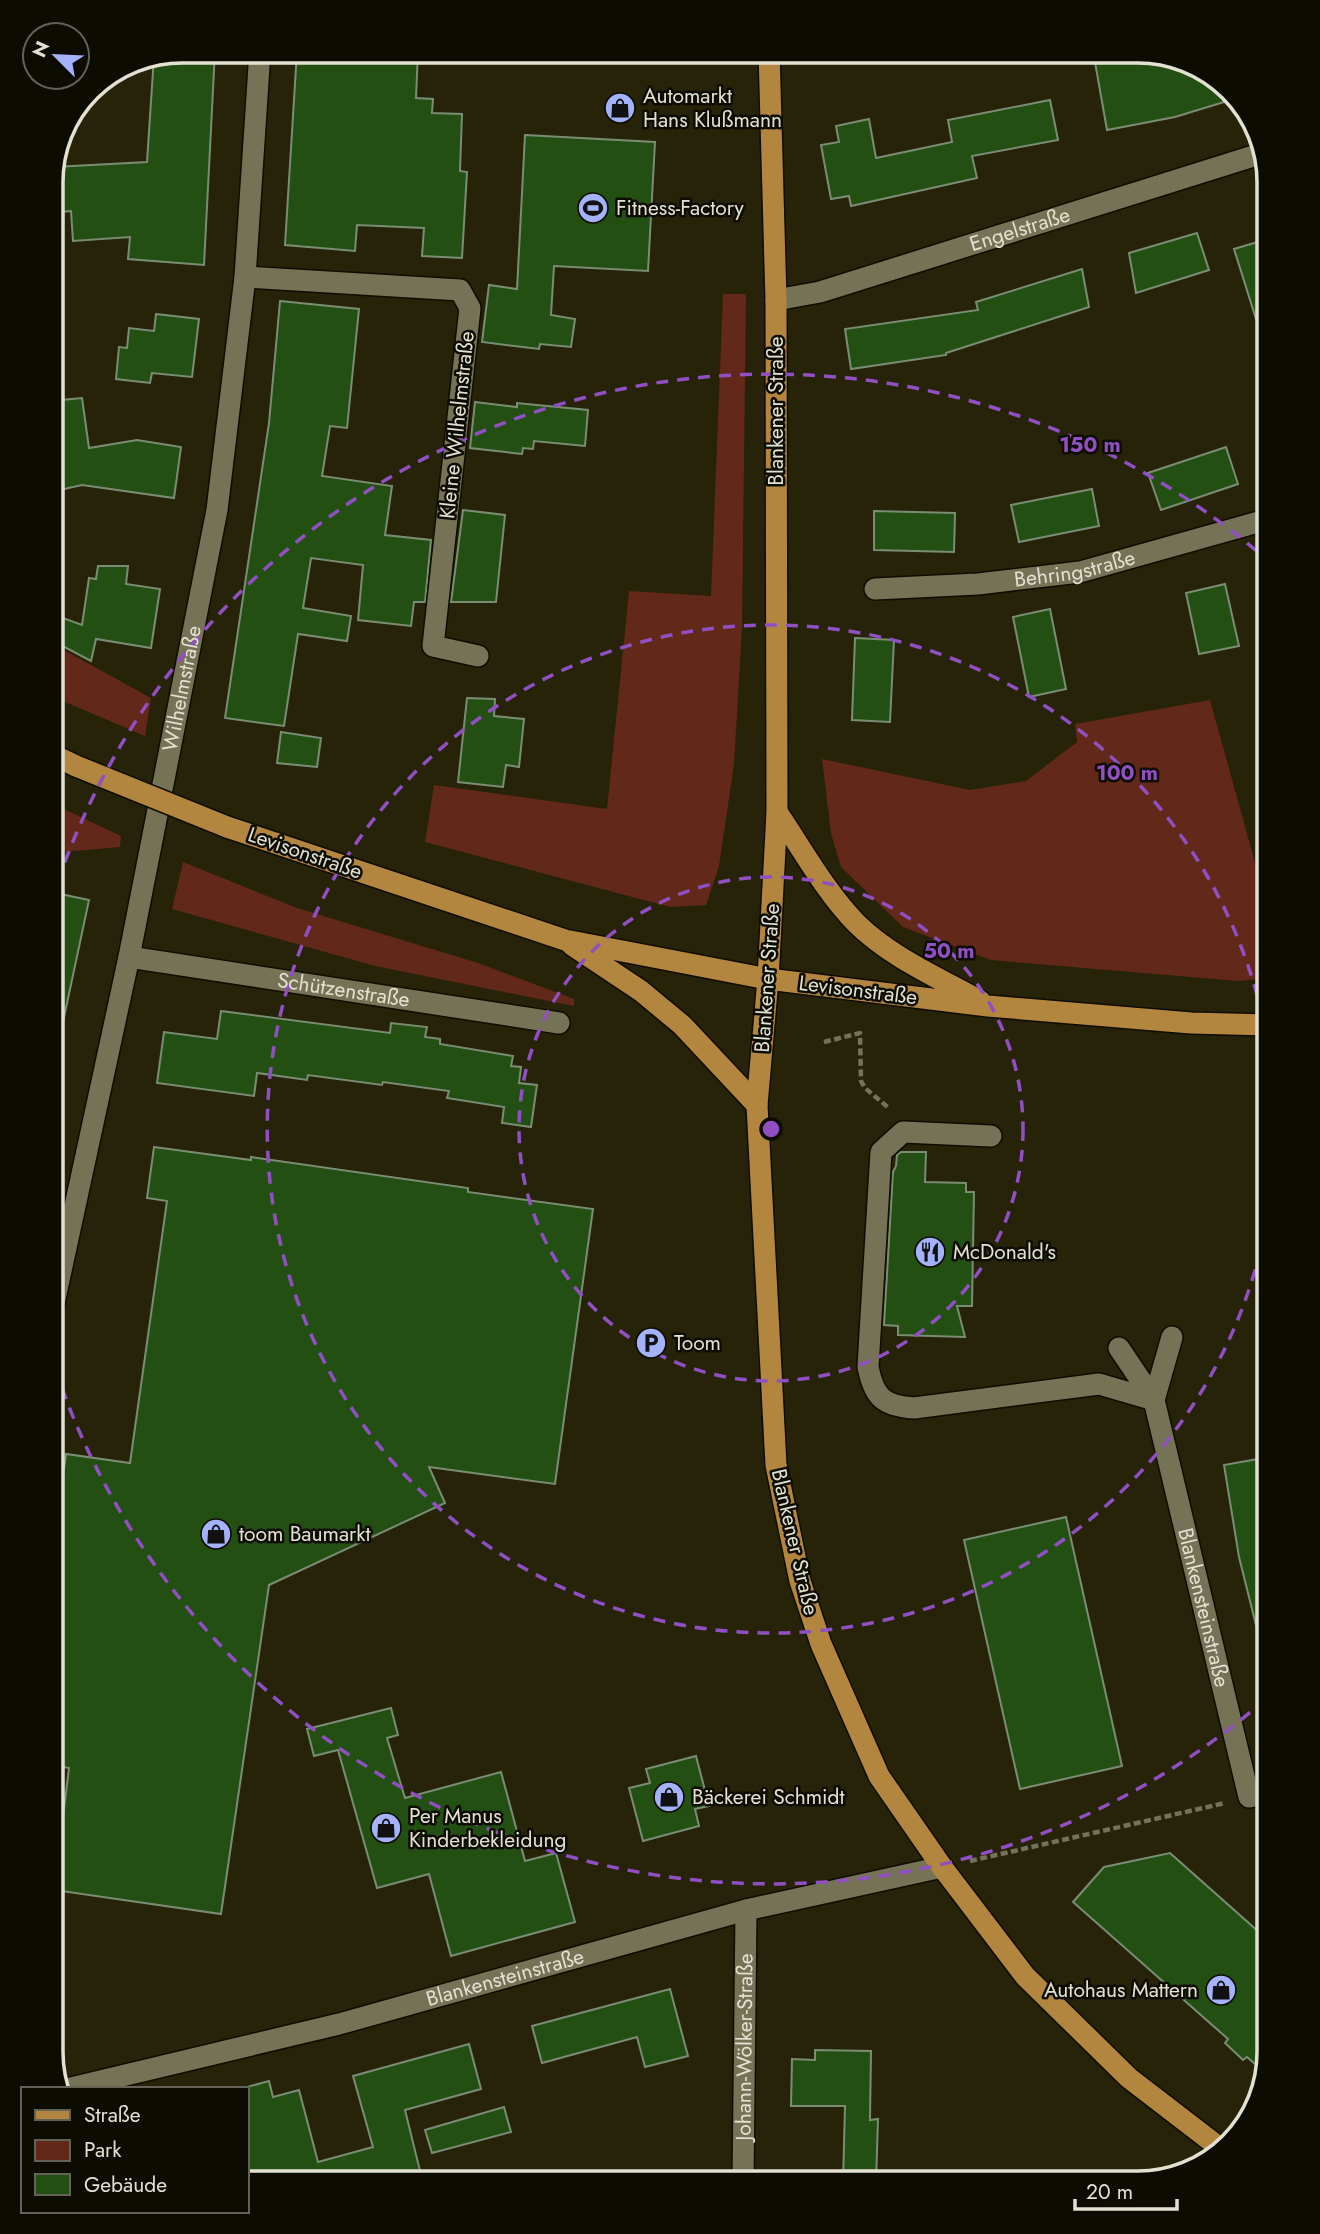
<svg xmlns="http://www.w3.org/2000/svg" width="1320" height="2234" font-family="Jost,sans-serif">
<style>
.green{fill:#622819}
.building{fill:#244f13;stroke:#7a8d74;stroke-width:2}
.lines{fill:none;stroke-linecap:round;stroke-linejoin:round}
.minor-casing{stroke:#0f0c00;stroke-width:24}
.major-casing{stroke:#0f0c00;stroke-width:24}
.path{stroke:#74725c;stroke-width:4.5;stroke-dasharray:7 3.5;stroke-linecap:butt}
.minor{stroke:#757255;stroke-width:21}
.major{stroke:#b3863f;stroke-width:21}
.major-bridge-casing{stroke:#0f0c00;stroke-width:24;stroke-linecap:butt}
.major-bridge{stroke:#b3863f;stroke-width:21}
.ring{fill:none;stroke:#9050c3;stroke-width:3.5;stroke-dasharray:12 9}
.labels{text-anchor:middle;stroke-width:5;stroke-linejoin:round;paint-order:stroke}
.poi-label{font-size:21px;fill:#e3e2d2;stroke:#0d0c03;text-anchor:start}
.street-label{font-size:21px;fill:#e3e2d2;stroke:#0d0c03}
.rim{fill:none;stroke:#e3e2d2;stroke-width:3.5}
.centre{fill:#9050c3;stroke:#0d0c03;stroke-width:3.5}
.ring-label{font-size:21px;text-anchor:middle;font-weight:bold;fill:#9050c3;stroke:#0d0c03;stroke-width:5;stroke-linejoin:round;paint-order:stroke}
</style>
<rect width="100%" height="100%" fill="#262308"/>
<g class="green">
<polygon points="723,294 746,294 742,629 734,764 719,866 706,905 670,907 425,842 434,785 607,809 629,591 711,596"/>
<polygon points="51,643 151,698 145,736 51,696"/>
<polygon points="1210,700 1269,913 1269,978 1238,981 991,960 903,927 841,867 831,833 822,759 970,790 1026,781 1077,742 1075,724"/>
<polygon points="51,803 121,836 120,847 63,852 51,847"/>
<polygon points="183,862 297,908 478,963 574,999 574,1006 375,966 172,909"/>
</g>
<g class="building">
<polygon points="182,51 215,51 204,265 128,259 130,237 73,241 71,211 51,213 51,174 54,167 147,162 154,56"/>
<polygon points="297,51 418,51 416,98 433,99 432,113 462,114 460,171 467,172 462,258 422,256 424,228 357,225 355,251 285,245"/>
<polygon points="1093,51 1147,51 1211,73 1234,99 1175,117 1107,130"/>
<polygon points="1050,100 1058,140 972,156 977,178 851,206 849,196 831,199 821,145 839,142 836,126 869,119 876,158 952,142 948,120"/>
<polygon points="525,135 655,142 648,271 554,266 551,315 575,319 571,347 540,344 539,349 482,342 489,285 517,289"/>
<polygon points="1197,233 1209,270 1136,293 1129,253"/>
<polygon points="1261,241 1269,268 1269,340 1263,341 1234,249"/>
<polygon points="1082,269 1089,307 946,353 946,355 851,369 845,329 978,310 976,302"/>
<polygon points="280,301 359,309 347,428 330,426 322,476 392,486 385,535 431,540 425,602 414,602 411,626 358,620 363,565 311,558 303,608 351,616 347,641 298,634 284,726 225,718 269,423"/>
<polygon points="156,314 199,319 192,377 152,373 150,383 116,379 119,347 127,348 129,328 154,331"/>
<polygon points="82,398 89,448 137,440 181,447 174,498 82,485 51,492 51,401"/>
<polygon points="475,402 517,407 517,403 588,410 585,446 534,441 533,449 523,448 522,454 470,448"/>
<polygon points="1226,447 1238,484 1161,510 1148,473"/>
<polygon points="1092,489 1099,526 1019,542 1011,505"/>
<polygon points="463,510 505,515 496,602 451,602"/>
<polygon points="874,511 955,513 954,552 874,550"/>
<polygon points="98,566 128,566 126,584 160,589 151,648 96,639 91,661 51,640 55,615 82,625 89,578 96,579"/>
<polygon points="1225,584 1239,646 1199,654 1186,593"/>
<polygon points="1050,609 1066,689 1029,697 1013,617"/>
<polygon points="855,638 894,640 890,722 852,720"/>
<polygon points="467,698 495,699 494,716 524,719 519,767 506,765 503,787 458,782"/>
<polygon points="281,732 321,738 317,767 277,763"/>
<polygon points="51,892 89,900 63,1022 51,1020"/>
<polygon points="221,1011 390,1033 391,1023 427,1027 425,1037 440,1039 440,1044 513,1056 511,1066 521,1067 519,1083 537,1085 531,1127 502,1123 504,1107 447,1098 449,1091 383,1082 382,1085 308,1075 307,1080 257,1073 254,1096 157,1083 164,1032 217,1039"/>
<polygon points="154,1147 251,1160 251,1157 468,1188 468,1192 593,1209 555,1484 429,1467 445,1503 269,1585 221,1914 54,1890 69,1768 51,1765 51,1566 66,1454 130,1463 167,1201 147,1198"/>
<polygon points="901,1152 926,1152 925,1182 966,1183 966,1192 974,1192 972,1306 957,1306 965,1337 898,1335 898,1326 884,1325 893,1172 896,1166 897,1155"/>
<polygon points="1269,1457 1269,1632 1258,1633 1239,1557 1224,1465"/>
<polygon points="1066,1517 1122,1766 1020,1789 964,1540"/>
<polygon points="391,1708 398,1735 387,1738 405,1798 501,1772 525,1861 556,1853 575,1922 451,1956 429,1874 377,1888 338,1750 314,1756 307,1729"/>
<polygon points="696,1756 709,1806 695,1809 699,1826 643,1841 629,1788 650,1783 646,1769"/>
<polygon points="1170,1853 1269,1941 1269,2052 1263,2071 1247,2057 1243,2060 1225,2043 1228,2039 1073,1902 1104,1867"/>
<polygon points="670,1989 688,2056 645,2067 637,2037 542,2063 532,2026"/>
<polygon points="469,2044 481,2089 405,2110 423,2183 247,2183 247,2087 269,2081 273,2097 299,2090 318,2162 373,2147 353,2076"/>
<polygon points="815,2050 871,2051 870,2120 878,2119 876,2183 843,2183 845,2106 791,2106 792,2059 815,2060"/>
<polygon points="504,2107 511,2132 432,2153 425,2130"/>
</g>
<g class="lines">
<g class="minor-casing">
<g id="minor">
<polyline points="245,277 460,290 470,308 433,646 478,656"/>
<path id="s1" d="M776 300 820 292 1263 153"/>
<path id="s2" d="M875 589 978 584 1080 572 1269 519"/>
<path id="s3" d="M129 957 559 1023"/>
<path d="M991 1136 903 1132 881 1152 868 1367C874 1397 883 1406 914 1408L1099 1384 1154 1400"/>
<path id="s4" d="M51 1317 129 957 217 510 245 277 260 51"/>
<path id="s5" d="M1119 1348 1154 1400 1249 1797 1269 1792"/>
<polyline points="1154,1400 1172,1337"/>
<path id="s6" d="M67 2089 339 2024 746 1910 942 1867"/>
<path id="s7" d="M743 2183 746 1910"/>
</g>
</g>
<g class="major-casing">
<g id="major">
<polyline points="769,51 776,300 777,812 768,979 757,1105 776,1465 800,1581 821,1644 879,1776 942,1867 1025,1976 1129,2078 1220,2148"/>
<polyline points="51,754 76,766"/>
<path d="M777 812C802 849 825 891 856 923 890 957 939 978 980 1001"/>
<polyline points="227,827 565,940 768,979 988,1006 1191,1023 1269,1025"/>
<polyline points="572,945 641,991 682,1025 757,1105"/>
</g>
</g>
<g class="path">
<polyline points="824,1042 860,1033 861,1081 865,1088 890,1109"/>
<polyline points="970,1861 1225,1803"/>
</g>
<use href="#minor" class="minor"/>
<use href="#major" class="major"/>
<g class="major-bridge-casing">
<polyline id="major-bridge" points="76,766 227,827"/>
</g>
<use href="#major-bridge" class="major-bridge"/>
</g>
<g class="ring">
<circle cx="771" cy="1129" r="252"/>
<path d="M1269 1208A504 504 0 1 1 1269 1050"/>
<path d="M1266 1699A755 755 0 0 1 51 1356M51 902A755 755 0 0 1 1266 559"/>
</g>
<defs>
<g id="shop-disc" transform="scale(1.575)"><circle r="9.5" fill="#a4b2fc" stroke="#0d0c03"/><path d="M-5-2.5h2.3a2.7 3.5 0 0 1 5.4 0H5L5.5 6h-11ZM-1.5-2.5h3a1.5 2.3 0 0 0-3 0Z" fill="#111"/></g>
<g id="stadium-disc" transform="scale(1.575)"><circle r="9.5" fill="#a4b2fc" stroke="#0d0c03"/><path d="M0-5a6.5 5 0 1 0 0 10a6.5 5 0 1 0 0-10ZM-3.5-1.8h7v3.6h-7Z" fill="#111"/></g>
<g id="restaurant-disc" transform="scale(1.575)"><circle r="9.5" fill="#a4b2fc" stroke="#0d0c03"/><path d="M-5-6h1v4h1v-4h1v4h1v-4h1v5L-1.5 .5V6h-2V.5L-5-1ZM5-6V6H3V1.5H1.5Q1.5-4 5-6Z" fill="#111"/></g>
<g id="parking-disc" transform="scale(1.575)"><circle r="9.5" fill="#a4b2fc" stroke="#0d0c03"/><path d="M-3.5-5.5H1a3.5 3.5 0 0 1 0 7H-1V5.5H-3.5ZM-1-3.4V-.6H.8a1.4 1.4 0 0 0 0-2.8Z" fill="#111"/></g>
</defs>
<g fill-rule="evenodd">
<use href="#shop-disc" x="620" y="108"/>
<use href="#stadium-disc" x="593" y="208"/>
<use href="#restaurant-disc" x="930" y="1252"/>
<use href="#parking-disc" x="651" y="1343"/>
<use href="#shop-disc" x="216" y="1534"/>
<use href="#shop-disc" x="669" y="1797"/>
<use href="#shop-disc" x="386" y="1828"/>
<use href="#shop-disc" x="1221" y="1990"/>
</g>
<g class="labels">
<g class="poi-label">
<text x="643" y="103">Automarkt<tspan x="643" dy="24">Hans Klußmann</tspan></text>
<text x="616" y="215">Fitness-Factory</text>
<text x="953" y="1259">McDonald's</text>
<text x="674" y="1350">Toom</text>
<text x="239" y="1541">toom Baumarkt</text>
<text x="692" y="1804">Bäckerei Schmidt</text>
<text x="409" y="1823">Per Manus<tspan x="409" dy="24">Kinderbekleidung</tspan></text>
<text x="1198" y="1997" text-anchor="end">Autohaus Mattern</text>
</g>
<g class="street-label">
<text dy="7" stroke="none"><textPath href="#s1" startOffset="254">Engelstraße</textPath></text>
<text transform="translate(776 411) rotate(-90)" y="7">Blankener Straße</text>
<text transform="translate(457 425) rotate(-84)" y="7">Kleine Wilhelmstraße</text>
<text dy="7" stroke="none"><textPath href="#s2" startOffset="201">Behringstraße</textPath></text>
<text dy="7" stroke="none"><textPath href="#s4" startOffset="642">Wilhelmstraße</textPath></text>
<text transform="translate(305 853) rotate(19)" y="7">Levisonstraße</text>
<text transform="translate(767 978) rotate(-86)" y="7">Blankener Straße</text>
<text dy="7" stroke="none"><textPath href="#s3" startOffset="217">Schützenstraße</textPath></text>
<text transform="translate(858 990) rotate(7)" y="7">Levisonstraße</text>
<text transform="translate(795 1542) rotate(77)" y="7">Blankener Straße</text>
<text dy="7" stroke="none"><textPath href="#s5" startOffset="276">Blankensteinstraße</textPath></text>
<text dy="7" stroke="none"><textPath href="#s6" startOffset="452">Blankensteinstraße</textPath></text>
<text dy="7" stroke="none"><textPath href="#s7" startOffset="136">Johann-Wölker-Straße</textPath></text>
</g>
</g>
<path d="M0 0H1320V2234H0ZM182 63H1138A119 119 0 0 1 1257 182V2052A119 119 0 0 1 1138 2171H182A119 119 0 0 1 63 2052V182A119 119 0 0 1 182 63Z" fill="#0d0c03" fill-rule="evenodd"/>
<path class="rim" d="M182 63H1138A119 119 0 0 1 1257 182V2052A119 119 0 0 1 1138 2171H182A119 119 0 0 1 63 2052V182A119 119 0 0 1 182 63Z"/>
<circle cx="771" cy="1129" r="10" class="centre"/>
<g class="ring-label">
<text x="1090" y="452">150 m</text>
<text x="1127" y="780">100 m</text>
<text x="949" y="958">50 m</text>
</g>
<rect x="21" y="2087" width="228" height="126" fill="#0d0c03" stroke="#636256" stroke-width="2"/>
<rect x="35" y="2110" width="35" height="10" fill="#b3863f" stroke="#636256" stroke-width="2"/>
<text x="84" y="2122" font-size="21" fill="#e3e2d2">Straße</text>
<rect x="35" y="2140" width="35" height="21" fill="#622819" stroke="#636256" stroke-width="2"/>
<text x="84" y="2157" font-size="21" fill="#e3e2d2">Park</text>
<rect x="35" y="2174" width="35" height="21" fill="#244f13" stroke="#636256" stroke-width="2"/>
<text x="84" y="2192" font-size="21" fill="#e3e2d2">Gebäude</text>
<g transform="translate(56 56) rotate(294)"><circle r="33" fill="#0d0c03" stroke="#636256" stroke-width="2"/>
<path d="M0-5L12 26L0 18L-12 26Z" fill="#a4b2fc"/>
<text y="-10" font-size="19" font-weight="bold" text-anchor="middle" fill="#e3e2d2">N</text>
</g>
<path d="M1075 2199v10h102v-10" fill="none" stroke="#e3e2d2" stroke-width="3.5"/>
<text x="1086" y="2199" font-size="21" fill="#e3e2d2" stroke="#0d0c03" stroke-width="5" paint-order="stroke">20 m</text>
</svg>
